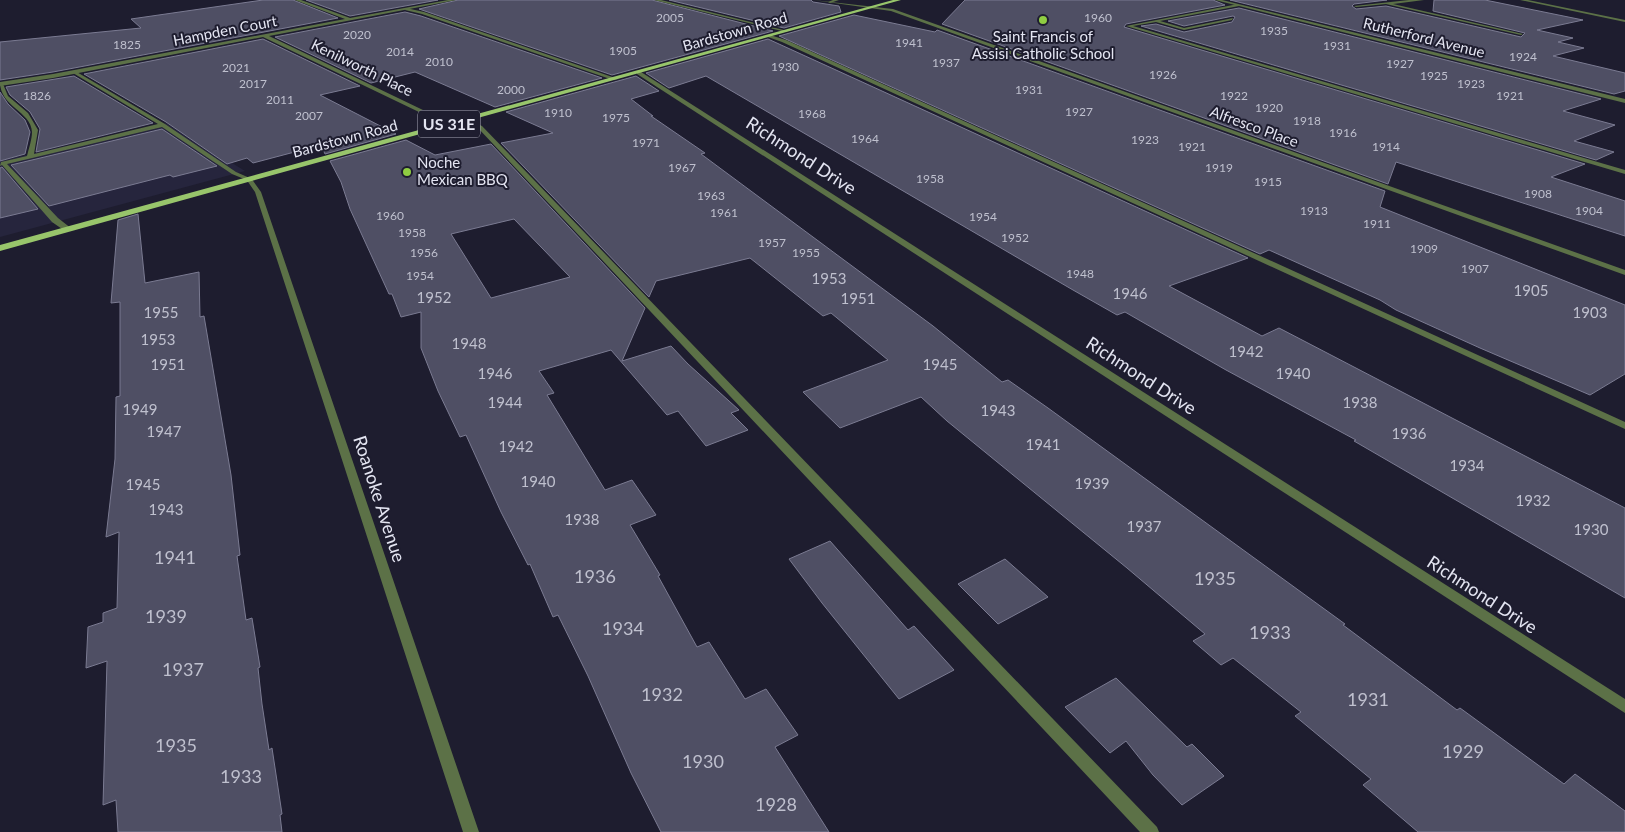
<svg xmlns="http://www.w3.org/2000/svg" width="1625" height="832" font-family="Lato,sans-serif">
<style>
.built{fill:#26253d}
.building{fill:#4f4f64;stroke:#7b7b92;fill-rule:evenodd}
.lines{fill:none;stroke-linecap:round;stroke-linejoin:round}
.lane{fill:#5c7147;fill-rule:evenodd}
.street{fill:#5c7147;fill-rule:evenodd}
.primary{fill:#98c56b;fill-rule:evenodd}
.poi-dot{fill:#8fcd42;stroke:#1e1d2f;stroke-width:2}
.labels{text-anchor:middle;stroke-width:4;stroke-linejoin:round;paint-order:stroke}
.far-number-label{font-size:12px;fill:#bfc0ce}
.far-street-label{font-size:15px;fill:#e4e5f2;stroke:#1e1d2f}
.far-poi-label{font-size:15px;fill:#e4e5f2;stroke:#1e1d2f}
.number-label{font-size:15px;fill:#bfc0ce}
.shield{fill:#1e1d2f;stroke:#a9a9b8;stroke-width:1}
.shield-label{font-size:16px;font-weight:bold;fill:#e4e5f2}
.street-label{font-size:18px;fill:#e4e5f2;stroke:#1e1d2f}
.near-number-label{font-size:18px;fill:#bfc0ce}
</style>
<rect width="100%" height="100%" fill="#1e1d2f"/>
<polygon class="built" points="167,123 245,171 0,237 0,161"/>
<g class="building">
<polygon points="263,0 293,0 338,18 53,72 0,80 0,42 141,28 131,19"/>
<polygon points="306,0 438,0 350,16"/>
<polygon points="458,0 652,0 773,31 612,75 419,9"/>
<polygon points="669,0 811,0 813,2 839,6 841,12 784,28"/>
<polygon points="965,0 1213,0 1225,5 1126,24 1124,27 1585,164 1551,177 1625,201 1625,236 1396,162 1388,184 942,24"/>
<polygon points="1230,0 1387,0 1354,4 1352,6 1356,9 1386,6 1521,37 1525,33 1433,11 1434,0 1485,0 1583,20 1537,30 1573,38 1558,42 1584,48 1553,56 1625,73 1625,91 1614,94"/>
<polygon points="1239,8 1601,99 1563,111 1615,125 1574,141 1614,152 1596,160 1141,26 1156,24 1184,32 1232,22 1235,17 1233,16 1184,26 1168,21"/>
<polygon points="405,12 421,16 602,78 495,107 415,72 371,83 275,37"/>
<polygon points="854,15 935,32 937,30 1385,191 1380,207 1625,305 1625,374 1590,395 1480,348 1396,310 1380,300 1269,250 1260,254 779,36"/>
<polygon points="263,39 360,86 320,95 396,134 325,154 321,145 253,163 247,158 227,164 166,122 84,74"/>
<polygon points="768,39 1248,258 1169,286 1262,336 1279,328 1625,508 1625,598 1354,441 1356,440 1226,370 1125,312 1117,315 1073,290 706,76 669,88 646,73"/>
<polygon points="74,76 153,123 36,152 40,129 30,112 10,95 6,87"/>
<polygon points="636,76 659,91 631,99 653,116 651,116 705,153 701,154 933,326 1002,382 1008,380 1048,408 1345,624 1343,625 1457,710 1460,708 1564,784 1575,774 1625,811 1625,832 1418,832 1363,785 1371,779 1295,716 1301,712 1233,658 1221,665 1193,641 1205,634 1127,568 947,421 921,397 840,428 803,392 888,360 831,313 823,316 750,258 656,281 649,297 501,143 553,133 506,112"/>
<polygon points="0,92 8,104 25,120 30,132 25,154 0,161"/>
<polygon points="162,129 217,166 173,177 170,175 49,206 11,165"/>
<path d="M406 140 435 155 491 144 645 308 622 361 671 346 688 364 739 410 731 413 748 430 706 446 678 411 667 415 611 350 539 371 554 393 547 395 605 490 632 480 656 515 630 525 660 575 658 576 697 647 709 642 745 699 766 689 798 735 775 747 829 832H661L631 773 588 676 558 615 553 617 530 564 528 565 501 512 466 435 460 437 438 391 421 348V312L401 317 392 294H389L350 209 341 182 330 161ZM514 219 570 277 491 298 451 234Z"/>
<polygon points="2,167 38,209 0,218 0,168"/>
<polygon points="138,214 145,283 199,272 200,317 204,316 231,475 240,555 237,556 246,620 252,618 260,667 258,668 262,704 269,750 272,748 282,814 280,815 282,832 118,832 116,800 103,805 107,661 86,668 88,627 103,622 103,613 117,608 119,532 106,537 115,459 116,397 120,396 120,302 111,303 118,220"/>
<polygon points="830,541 908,630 914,626 954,670 899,699 822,603 789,559"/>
<polygon points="1005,559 1048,597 998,624 958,584"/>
<polygon points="1116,678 1187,747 1192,744 1224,776 1182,805 1153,775 1126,741 1110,753 1065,707"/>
</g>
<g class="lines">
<g class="lane">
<polygon points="833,0 839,0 830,3 828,2"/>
<polygon points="1409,0 1424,0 1393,4 1523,34 1521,35 1386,4 1356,7 1354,6"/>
<polygon points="1238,4 1239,6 1160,21 1184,28 1233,18 1232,20 1184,30 1156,22 1133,26 1625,170 1625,174 1126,26"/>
<polygon points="406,8 424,12 618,79 613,80 422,14 405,10"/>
<polygon points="770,35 786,40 1625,422 1625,429 782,42 768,37"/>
<path d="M75 71 165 124 236 172 252 179 249 181 232 174 162 127 7 164 58 218 72 229 65 231 52 222 2 165 0 166 1 162 27 156C29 148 32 139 32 132 31 111 0 107 0 82L3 84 8 96 28 113 38 130 34 154 158 124 73 73Z"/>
<polygon points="463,119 467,119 482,126 1157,827 1159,832 1140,832 478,128 463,121"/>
</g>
<g class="street">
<polygon points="295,0 301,0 350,18 448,0 456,0 269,36 450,123 450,125 446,125 263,37 53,78 0,86 0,82 53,74 345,19"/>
<polygon points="654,0 661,0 788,31 786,32"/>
<polygon points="813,0 893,9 1625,270 1625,275 891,11"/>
<polygon points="1215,0 1222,0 1625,99 1625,103"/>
<polygon points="1520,0 1528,0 1625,20 1625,22"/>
<polygon points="637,72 641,72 1625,699 1625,713 637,74"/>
<polygon points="247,178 251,178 261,192 479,832 463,832 255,192 246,179"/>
</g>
<polygon class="primary" points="893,0 901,0 0,251 0,245"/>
</g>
<g class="poi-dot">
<circle cx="1043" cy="20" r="5"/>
<circle cx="407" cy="172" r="5"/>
</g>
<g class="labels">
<g class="far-number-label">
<text x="670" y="22">2005</text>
<text x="1098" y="22">1960</text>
<text x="1274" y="35">1935</text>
<text x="357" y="39">2020</text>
<text x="909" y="47">1941</text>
<text x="127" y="49">1825</text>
<text x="1337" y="50">1931</text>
<text x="623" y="55">1905</text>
<text x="400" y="56">2014</text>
<text x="1523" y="61">1924</text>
<text x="439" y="66">2010</text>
<text x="946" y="67">1937</text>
<text x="1400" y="68">1927</text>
<text x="785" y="71">1930</text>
<text x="236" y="72">2021</text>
<text x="1163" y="79">1926</text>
<text x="1434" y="80">1925</text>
<text x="253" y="88">2017</text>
<text x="1471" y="88">1923</text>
<text x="511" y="94">2000</text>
<text x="1029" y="94">1931</text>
<text x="37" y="100">1826</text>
<text x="1234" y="100">1922</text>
<text x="1510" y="100">1921</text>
<text x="280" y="104">2011</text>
<text x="1269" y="112">1920</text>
<text x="1079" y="116">1927</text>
<text x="558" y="117">1910</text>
<text x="812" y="118">1968</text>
<text x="309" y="120">2007</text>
<text x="616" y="122">1975</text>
<text x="1307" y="125">1918</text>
<text x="1343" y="137">1916</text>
<text x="865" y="143">1964</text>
<text x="1145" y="144">1923</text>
<text x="646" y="147">1971</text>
<text x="1192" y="151">1921</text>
<text x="1386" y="151">1914</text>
<text x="682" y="172">1967</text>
<text x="1219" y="172">1919</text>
<text x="930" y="183">1958</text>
<text x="1268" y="186">1915</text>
<text x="1538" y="198">1908</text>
<text x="711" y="200">1963</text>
<text x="1314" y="215">1913</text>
<text x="1589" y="215">1904</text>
<text x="724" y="217">1961</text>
<text x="390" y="220">1960</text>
<text x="983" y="221">1954</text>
<text x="1377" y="228">1911</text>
<text x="412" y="237">1958</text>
<text x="1015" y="242">1952</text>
<text x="772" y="247">1957</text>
<text x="1424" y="253">1909</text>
<text x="424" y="257">1956</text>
<text x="806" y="257">1955</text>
<text x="1475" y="273">1907</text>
<text x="1080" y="278">1948</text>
<text x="420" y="280">1954</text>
</g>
<g class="far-street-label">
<text transform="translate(225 31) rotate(-11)" y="5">Hampden Court</text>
<text transform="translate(735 32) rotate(-16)" y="5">Bardstown Road</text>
<text transform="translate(1424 38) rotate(14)" y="5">Rutherford Avenue</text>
<text transform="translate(362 68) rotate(26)" y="5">Kenilworth Place</text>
<text transform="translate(1254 127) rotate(20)" y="5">Alfresco Place</text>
<text transform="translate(345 139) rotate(-15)" y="5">Bardstown Road</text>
</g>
<g class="far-poi-label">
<text x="1043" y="42">Saint Francis of<tspan x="1043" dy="17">Assisi Catholic School</tspan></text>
<text x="417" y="168" text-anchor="start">Noche<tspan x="417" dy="17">Mexican BBQ</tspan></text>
</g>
<g class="number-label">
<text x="829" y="284">1953</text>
<text x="1531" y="296">1905</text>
<text x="1130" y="299">1946</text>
<text x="434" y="303">1952</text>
<text x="858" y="304">1951</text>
<text x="161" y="318">1955</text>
<text x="1590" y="318">1903</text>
<text x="158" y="345">1953</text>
<text x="469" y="349">1948</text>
<text x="1246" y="357">1942</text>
<text x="168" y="370">1951</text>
<text x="940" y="370">1945</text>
<text x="495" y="379">1946</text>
<text x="1293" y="379">1940</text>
<text x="505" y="408">1944</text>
<text x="1360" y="408">1938</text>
<text x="140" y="415">1949</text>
<text x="998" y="416">1943</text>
<text x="164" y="437">1947</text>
<text x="1409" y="439">1936</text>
<text x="1043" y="450">1941</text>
<text x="516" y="452">1942</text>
<text x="1467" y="471">1934</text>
<text x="538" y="487">1940</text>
<text x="1092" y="489">1939</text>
<text x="143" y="490">1945</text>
<text x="1533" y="506">1932</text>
<text x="166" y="515">1943</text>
<text x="582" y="525">1938</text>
<text x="1144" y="532">1937</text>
<text x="1591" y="535">1930</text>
</g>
<rect class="shield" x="418" y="110.5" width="62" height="27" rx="4"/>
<g class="shield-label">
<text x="449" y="130">US 31E</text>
</g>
<g class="street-label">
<text transform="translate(801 156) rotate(33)" y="6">Richmond Drive</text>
<text transform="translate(1141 376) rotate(33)" y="6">Richmond Drive</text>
<text transform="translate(379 499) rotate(72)" y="6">Roanoke Avenue</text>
<text transform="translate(1482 595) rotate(33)" y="6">Richmond Drive</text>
</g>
<g class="near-number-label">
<text x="175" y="564">1941</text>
<text x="595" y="583">1936</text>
<text x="1215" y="585">1935</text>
<text x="166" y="623">1939</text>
<text x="623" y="635">1934</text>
<text x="1270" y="639">1933</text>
<text x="183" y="676">1937</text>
<text x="662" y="701">1932</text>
<text x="1368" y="706">1931</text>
<text x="176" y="752">1935</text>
<text x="1463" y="758">1929</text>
<text x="703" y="768">1930</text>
<text x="241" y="783">1933</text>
<text x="776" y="811">1928</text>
</g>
</g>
</svg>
